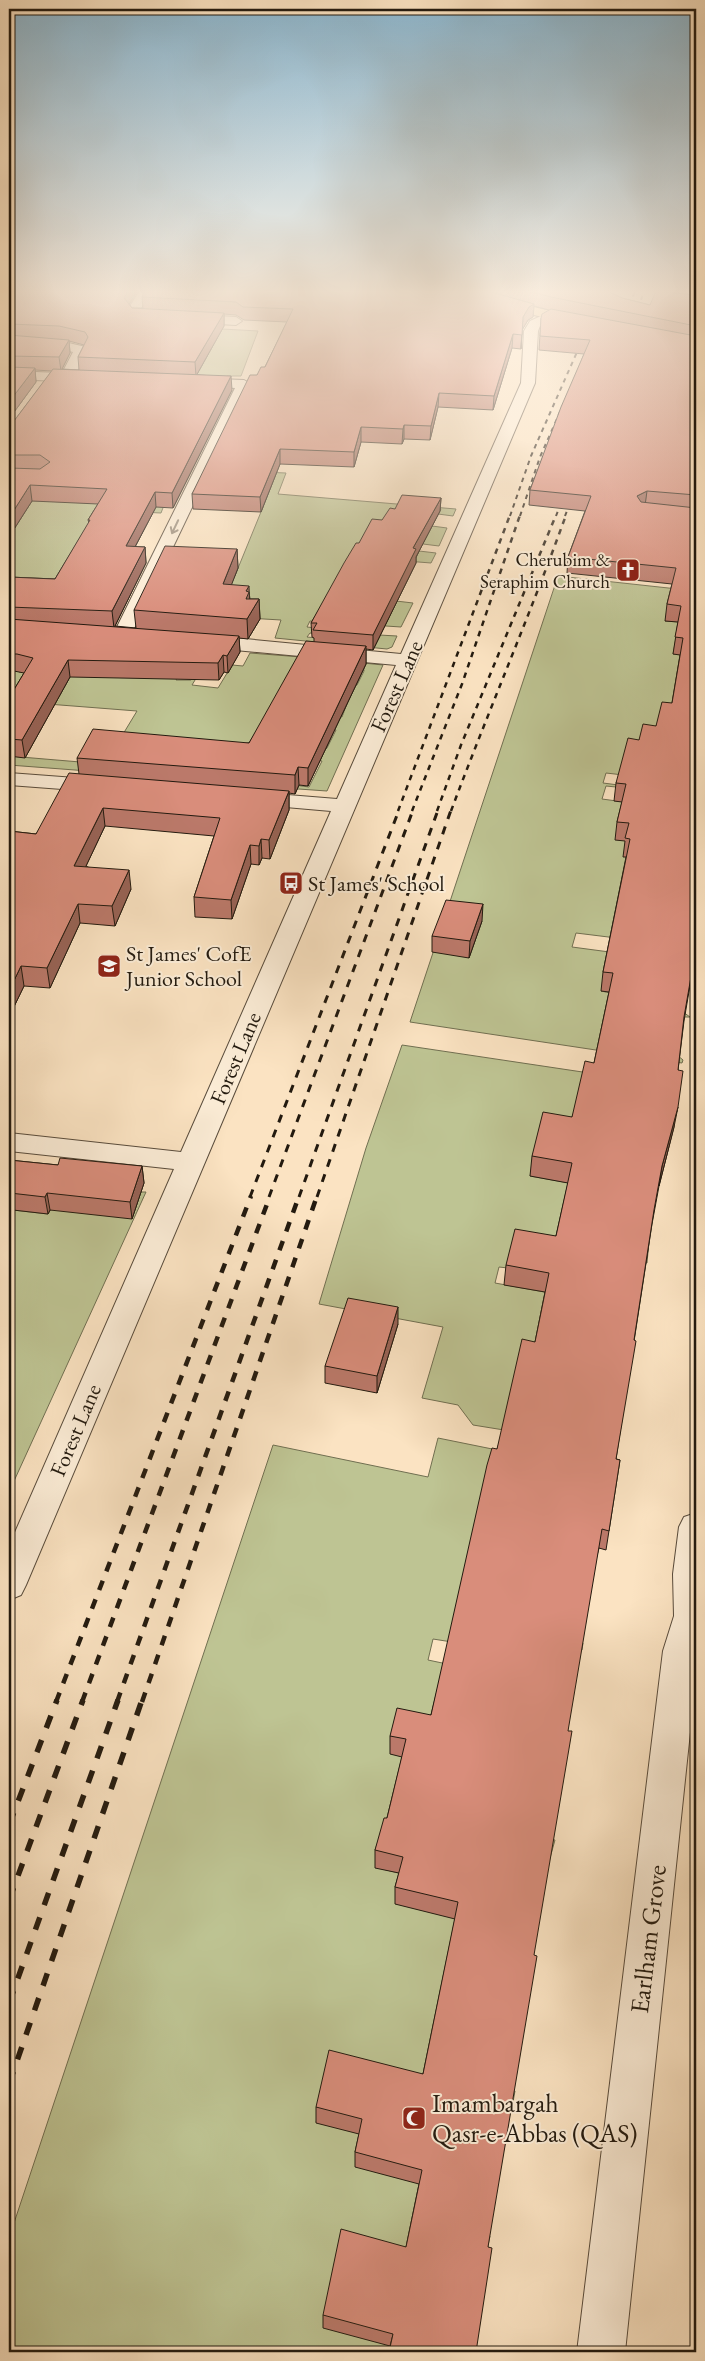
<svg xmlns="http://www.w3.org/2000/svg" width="705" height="2361" font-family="'EB Garamond',serif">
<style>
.green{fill:#bec493;stroke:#706f51;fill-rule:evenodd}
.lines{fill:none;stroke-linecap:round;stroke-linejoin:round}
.minor-casing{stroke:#594c3c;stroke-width:2}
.major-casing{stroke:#231a0f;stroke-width:2}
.minor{fill:#fcedd7;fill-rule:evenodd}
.major{fill:#eec281;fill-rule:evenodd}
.rail-far4{stroke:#231a0f;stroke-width:2;stroke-dasharray:4.5 4.5;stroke-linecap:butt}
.rail-far3{stroke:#231a0f;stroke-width:2.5;stroke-dasharray:5.5 5.5;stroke-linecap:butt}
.rail-far2{stroke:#231a0f;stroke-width:3;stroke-dasharray:8 8;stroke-linecap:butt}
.rail-far1{stroke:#231a0f;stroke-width:4.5;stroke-dasharray:10 10;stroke-linecap:butt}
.rail{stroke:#231a0f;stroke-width:5.5;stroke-dasharray:13 13;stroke-linecap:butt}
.wall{fill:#bb796a;stroke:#231a0f;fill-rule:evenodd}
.shaded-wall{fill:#986356;stroke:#231a0f}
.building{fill:#d98d7b;stroke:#231a0f}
.oneway{stroke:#9a8e7d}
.labels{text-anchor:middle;stroke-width:4;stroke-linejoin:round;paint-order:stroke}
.far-poi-label{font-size:19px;fill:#231a0f;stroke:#fcedd7;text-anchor:end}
.street-label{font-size:22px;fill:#231a0f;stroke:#fcedd7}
.poi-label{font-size:22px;fill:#231a0f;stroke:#fcedd7;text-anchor:start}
.near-street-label{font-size:26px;fill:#231a0f;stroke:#fcedd7}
.near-poi-label{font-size:26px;fill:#231a0f;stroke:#fcedd7;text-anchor:start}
</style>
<rect width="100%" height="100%" fill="#fbe3c2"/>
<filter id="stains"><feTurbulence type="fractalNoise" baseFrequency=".004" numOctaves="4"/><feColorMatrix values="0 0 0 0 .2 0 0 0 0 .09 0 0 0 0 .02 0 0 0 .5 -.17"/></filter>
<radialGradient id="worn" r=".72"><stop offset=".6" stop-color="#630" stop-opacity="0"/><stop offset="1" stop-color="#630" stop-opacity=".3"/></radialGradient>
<g class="green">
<polygon points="222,329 258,331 241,376 227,376 226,378 163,370 198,373"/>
<polygon points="261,472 286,473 278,494 456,509 453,516 438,514 441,509 418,506 432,526 447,528 439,546 423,544 403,532 416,558 419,551 436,553 431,563 356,557 396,601 413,603 401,627 310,621 307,627 317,628 324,634 310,633 307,637 347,641 379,635 397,636 392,647 387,649 275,638 281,620 247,618 164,582 234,578 263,507"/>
<polygon points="166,500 161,513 117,511 83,574 9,594 9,501"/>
<path d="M558 576 696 591 665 621 679 622 673 654 696 656V697L632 776 606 773 603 783 696 795 606 786 602 799 639 804 627 842 696 866 657 943 576 933 572 947 692 963 696 970 601 991C631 998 664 997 690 1017H683L677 1055 683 1060 682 1063 410 1022Z"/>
<path d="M250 653 314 658 337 717H342L354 685H357L364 671 363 663 383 665 327 791 213 783 114 749 137 711 9 701V663L21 669 19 672 27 673 182 668 176 680H191L203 667 192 685 218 688 232 665 243 666ZM328 729 336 730 327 748 310 759 322 761 309 787 242 778Z"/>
<polygon points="9,756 92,763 88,771 9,765"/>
<polygon points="402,1045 676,1086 616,1119 535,1158 530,1176 653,1198 647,1263 593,1254 508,1268 499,1267 495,1283 583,1299 504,1430 473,1425 458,1405 422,1398 443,1327 319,1304 366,1148"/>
<polygon points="141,1192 146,1192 9,1492 9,1220 13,1210 48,1214 50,1210"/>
<polygon points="438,1438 512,1453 522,1630 583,1643 582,1650 452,1642 433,1639 428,1660 447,1664 510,1698 405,1758 484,1824 555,1840 550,1858 375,1867 402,1874 469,1922 427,2068 515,2091 511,2113 330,2066 316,2122 362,2134 421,2184 415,2215 490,2236 485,2260 392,2347 391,2352 9,2352 9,2238 273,1445 428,1477"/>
</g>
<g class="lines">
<g class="minor-casing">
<g id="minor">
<polygon points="140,290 152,290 140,310 142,312 236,317 242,321 236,325 133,319 127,311"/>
<polygon points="550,312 556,316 540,326 538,331 535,383 532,390 26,1585 21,1595 9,1600 9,1546 174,1169 9,1151 9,1133 181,1152 331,811 252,804 245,802 241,798 245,794 252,792 337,799 396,665 203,647 197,645 194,641 197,637 203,635 401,654 521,383 524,331 530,321"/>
<polygon points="9,339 60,341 86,347 88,350 76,374 89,375 91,378 84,382 9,379 9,371 62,373 73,352 60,349 9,347"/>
<polygon points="194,378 244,380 251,384 130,637 127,641 115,641 112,637 235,388 189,385 187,382 189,379"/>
<polygon points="9,773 102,780 109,782 112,786 109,790 102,792 9,785"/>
<polygon points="696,1513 696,1675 625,2352 577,2352 663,1651 674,1616 673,1574 679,1527 684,1517"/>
</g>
</g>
<g class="major-casing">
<polygon id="major" points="441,290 464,290 584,319 585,322 579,326 443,293"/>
</g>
<use href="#minor" class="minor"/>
<use href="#major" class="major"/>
<g class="rail-far4">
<polyline points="628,314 635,290"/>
<polyline points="636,317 644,290"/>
<polyline points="510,516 531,456 581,343"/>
<polyline points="520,516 540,457 564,403"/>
<polyline points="556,516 564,495"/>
<polyline points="565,516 573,495"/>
</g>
<g class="rail-far3">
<polyline points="398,811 510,515"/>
<polyline points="412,811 462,684 520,515"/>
<polyline points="437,811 461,745 556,515"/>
<path d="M451 811C488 712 530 615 566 515"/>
</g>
<g class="rail-far2">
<polyline points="250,1197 399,810"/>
<polyline points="269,1197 413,810"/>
<polyline points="299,1197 438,810"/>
<polyline points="317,1197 451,810"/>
</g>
<g class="rail-far1">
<polyline points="56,1702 251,1196"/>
<polyline points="82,1702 270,1196"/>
<polyline points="117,1702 299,1196"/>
<polyline points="142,1702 317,1196"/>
</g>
<g class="rail">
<polyline points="9,1825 57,1700"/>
<polyline points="9,1900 83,1700"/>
<polyline points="9,2003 118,1700"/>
<polyline points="9,2084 142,1700"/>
</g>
</g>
<g class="wall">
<path d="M9 290 129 304 132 308H143L142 297 145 290H605L622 298 650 305 696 295V950L684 1021 678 1070 674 1127 659 1186 652 1224 616 1459 620 1460 606 1550 599 1548 390 2346 323 2328V2315L406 2247 419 2184 355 2167V2152L359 2134 316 2123V2107L423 2074 455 1919 395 1904V1887L399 1873 375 1868V1850L387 1818 402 1757 390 1754V1736L431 1715 497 1449 535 1342 545 1292 504 1285 506 1265 556 1236 568 1183 530 1176 532 1156 572 1117 594 1063 609 992 601 991 603 972 626 857H623L625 841 615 840 617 822 622 802 614 801 616 783 639 740 656 726 672 703 680 655 673 654 678 622 665 621 667 604 672 584 567 573 568 557 585 511 529 505 530 490 584 354 539 350 541 318 549 310 534 306 533 317 528 320 522 330 521 349 512 348 493 410 438 407 430 440 404 439 402 444 361 442 354 467 280 464 261 512 193 509 192 494 257 375 265 367 287 322 244 320 236 315 224 314V326L197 374 232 390 173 508 156 507 135 547H145L146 563 115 626 136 628 134 610 237 549 238 568 231 585 249 592 250 599H259L260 619 248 639 239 638 240 652 228 673 224 672 219 680 70 677 25 758 9 756V698L24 673 9 670V577L55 579 89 523 88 520 98 504 32 501 9 537V423L14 421 52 371 35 370 36 382 9 419ZM69 341 84 345 78 357 79 370 62 369 70 353Z"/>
<polygon points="441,498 440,511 416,557 416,563 373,650 366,649 366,664 308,786 299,785 295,794 289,793 289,810 270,859 262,858 259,865 251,864 232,919 195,917 194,897 214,836 105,826 86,866 131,889 115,926 80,923 50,988 24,986 9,1017 9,831 36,834 79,774 77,758 249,743 314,642 314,638 312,637 311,623 359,543 382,520 395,509"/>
<polygon points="482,921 469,958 432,952 432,936"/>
<polygon points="9,1160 58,1165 142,1166 144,1183 132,1219 50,1210 48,1214 13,1210 11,1215 9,1214"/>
<polygon points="398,1324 377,1393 325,1383 325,1366"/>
</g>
<g class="shaded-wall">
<polygon points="129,290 138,290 125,311 124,298"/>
<polygon points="534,304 533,317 528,320 522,330 521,349 523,317 529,307"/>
<polygon points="224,313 224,326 196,376 195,362"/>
<polygon points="513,334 512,348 493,410 494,396"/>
<polygon points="69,340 70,353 61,371 59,357"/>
<polygon points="35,368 36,382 9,419 9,402"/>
<polygon points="231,376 232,390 173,508 172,493"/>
<polygon points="439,393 438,407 430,440 431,426"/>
<polygon points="404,425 404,439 402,444 403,429"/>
<polygon points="361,427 361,442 354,467 354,452"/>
<polygon points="280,449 280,464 261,512 260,497"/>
<polygon points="30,485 32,501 9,537 9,518"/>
<polygon points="647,491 645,506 635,512 637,496"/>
<polygon points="155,492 156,507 127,562 126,546"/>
<polygon points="441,498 440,511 416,557 416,563 373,650 373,635 413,548"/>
<polygon points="145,547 146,563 114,628 112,611"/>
<polygon points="237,549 238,568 224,604 223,584"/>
<polygon points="249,586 250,611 247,618 246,591"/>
<polygon points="259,599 260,619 248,639 247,619"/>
<polygon points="239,636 240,652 228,673 227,656"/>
<polygon points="366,646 366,664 308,786 308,768"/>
<polygon points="223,655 224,672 219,680 218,663"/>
<polygon points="68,660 70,677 25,758 22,740"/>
<polygon points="298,767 299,785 295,794 295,775"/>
<polygon points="289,791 289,810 270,859 269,840"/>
<polygon points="103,808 105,826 77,885 74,866"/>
<polygon points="261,839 262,858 259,865 259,846"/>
<polygon points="250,845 251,864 232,919 231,900"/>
<polygon points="129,870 131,889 115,926 112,906"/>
<polygon points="78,904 80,923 50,988 47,968"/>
<polygon points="483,904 482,921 469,958 470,941"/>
<polygon points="21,966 24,986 9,1017 9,991"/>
<polygon points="678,1107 674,1127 659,1186 662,1166"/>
<polygon points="142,1166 144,1183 132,1219 130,1202"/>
<polygon points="10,1193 13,1210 11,1215 9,1203 9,1195"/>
<polygon points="47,1193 50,1210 48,1214 45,1197"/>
<polygon points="398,1307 398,1324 377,1393 377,1376"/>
</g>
<g class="building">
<polygon points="9,290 129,290 124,298 132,308 224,313 195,362 78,357 88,337 85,332 59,326 9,324"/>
<polygon points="145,290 484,290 534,304 529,307 523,317 522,335 513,334 494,396 439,393 431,426 404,425 403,429 361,427 354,452 280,449 260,497 192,494 250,375 257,375 261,367 265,367 293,309 243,307 236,302 142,297"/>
<polygon points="525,290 605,290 622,298 650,305 656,291 696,295 696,326 551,297"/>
<polygon points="551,309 696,336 696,495 647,491 637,496 641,502 696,508 696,948 684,1017 678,1070 683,1071 678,1107 662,1166 654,1210 634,1340 636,1341 616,1459 620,1460 609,1531 602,1529 568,1731 572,1731 534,1955 537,1956 488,2247 492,2248 476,2352 389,2352 393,2334 323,2315 341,2229 406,2247 422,2170 355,2152 362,2119 316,2107 329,2050 423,2074 458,1902 395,1887 403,1857 375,1850 384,1818 387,1818 406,1739 390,1736 397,1708 431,1715 487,1465 492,1448 497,1449 522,1339 535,1342 549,1273 506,1265 515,1229 556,1236 572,1163 532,1156 543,1112 572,1117 585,1061 594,1063 613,973 603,972 630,839 625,838 629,823 617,822 626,784 616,783 628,738 639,740 643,724 656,726 662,702 672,703 683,638 675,637 681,606 667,604 676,568 568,557 591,496 530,490 561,407 590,340 540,336 541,318 542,314"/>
<polygon points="9,335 69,340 59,357 9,356"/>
<polygon points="9,367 35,368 9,402"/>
<polygon points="53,369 231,376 172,493 155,492 126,546 145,547 112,611 9,607 9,577 55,579 90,520 88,520 107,489 30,485 9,518 9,468 40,469 50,462 40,455 9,455 9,423 14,421"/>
<polygon points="402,495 441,498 413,548 416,549 373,635 313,630 317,623 311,623 344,563 356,543 359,543 372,519 382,520 390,508 395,509"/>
<polygon points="165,546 237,549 223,584 249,586 246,591 249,592 246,599 259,599 247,619 134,610"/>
<polygon points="9,619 239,636 227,656 223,655 218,663 68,660 22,740 9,739 9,698 33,658 17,654 9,654"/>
<polygon points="306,641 366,646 308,768 298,767 295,775 77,758 93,729 249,743"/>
<polygon points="69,773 289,791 269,840 261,839 259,846 250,845 231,900 194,897 220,818 103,808 74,866 129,870 112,906 78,904 47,968 21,966 9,991 9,831 36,834"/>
<polygon points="446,900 483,904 470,941 432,936"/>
<polygon points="60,1158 142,1166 130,1202 47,1193 45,1197 10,1193 9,1195 9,1160 58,1165"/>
<polygon points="348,1298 398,1307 377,1376 325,1366"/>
</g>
<defs><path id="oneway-shaft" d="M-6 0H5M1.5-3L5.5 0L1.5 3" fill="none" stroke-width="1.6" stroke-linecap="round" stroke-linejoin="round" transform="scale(1.25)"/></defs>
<use class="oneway" href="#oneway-shaft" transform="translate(175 527) rotate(115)"/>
<linearGradient id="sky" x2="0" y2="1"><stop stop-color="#8bb8d2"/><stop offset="0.47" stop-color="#fdf2e4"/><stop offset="1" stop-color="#fdf2e4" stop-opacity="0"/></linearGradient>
<rect width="705" height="621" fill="url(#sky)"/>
<defs>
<g id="church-square" transform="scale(1.25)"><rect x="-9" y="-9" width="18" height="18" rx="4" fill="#8f2418" stroke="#fcedd7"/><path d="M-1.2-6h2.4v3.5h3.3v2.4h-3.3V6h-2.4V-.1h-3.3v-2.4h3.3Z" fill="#fff"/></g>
<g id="bus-square" transform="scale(1.25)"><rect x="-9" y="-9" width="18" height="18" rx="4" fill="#8f2418" stroke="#fcedd7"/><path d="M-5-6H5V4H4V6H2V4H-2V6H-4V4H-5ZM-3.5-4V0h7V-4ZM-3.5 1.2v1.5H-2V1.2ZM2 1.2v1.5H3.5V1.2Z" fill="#fff"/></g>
<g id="school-square" transform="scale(1.25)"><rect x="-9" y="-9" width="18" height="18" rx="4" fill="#8f2418" stroke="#fcedd7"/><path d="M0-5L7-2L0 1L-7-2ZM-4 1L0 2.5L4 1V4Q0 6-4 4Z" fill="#fff"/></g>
<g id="mosque-square" transform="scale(1.25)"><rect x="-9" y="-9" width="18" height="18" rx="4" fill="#8f2418" stroke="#fcedd7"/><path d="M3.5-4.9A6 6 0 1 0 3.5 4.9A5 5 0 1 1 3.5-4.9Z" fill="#fff"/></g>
</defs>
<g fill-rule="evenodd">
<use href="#church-square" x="628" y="570"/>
<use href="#bus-square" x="291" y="883"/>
<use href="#school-square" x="109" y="966"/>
<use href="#mosque-square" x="414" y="2118"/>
</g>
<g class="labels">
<g class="far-poi-label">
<text x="610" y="566">Cherubim &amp;<tspan x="610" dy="22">Seraphim Church</tspan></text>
</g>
<g class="street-label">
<text transform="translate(396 686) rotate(-66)" y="8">Forest Lane</text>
<text transform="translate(235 1058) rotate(-67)" y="8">Forest Lane</text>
<text transform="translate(75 1430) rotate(-67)" y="8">Forest Lane</text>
</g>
<g class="poi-label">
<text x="308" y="891">St James' School</text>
<text x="126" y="961">St James' CofE<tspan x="126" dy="25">Junior School</tspan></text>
</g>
<g class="near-street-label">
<text transform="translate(648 1939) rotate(-83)" y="9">Earlham Grove</text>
</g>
<g class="near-poi-label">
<text x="432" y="2112">Imambargah<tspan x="432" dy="30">Qasr-e-Abbas (QAS)</tspan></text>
</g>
</g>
<rect width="705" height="2361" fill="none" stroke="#fbe3c2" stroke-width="30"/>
<rect x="10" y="10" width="685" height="2341" fill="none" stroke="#231a0f" stroke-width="2.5"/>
<rect x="15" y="15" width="675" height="2331" fill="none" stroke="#231a0f"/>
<rect width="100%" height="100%" filter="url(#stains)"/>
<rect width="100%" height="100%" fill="url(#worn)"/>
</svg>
